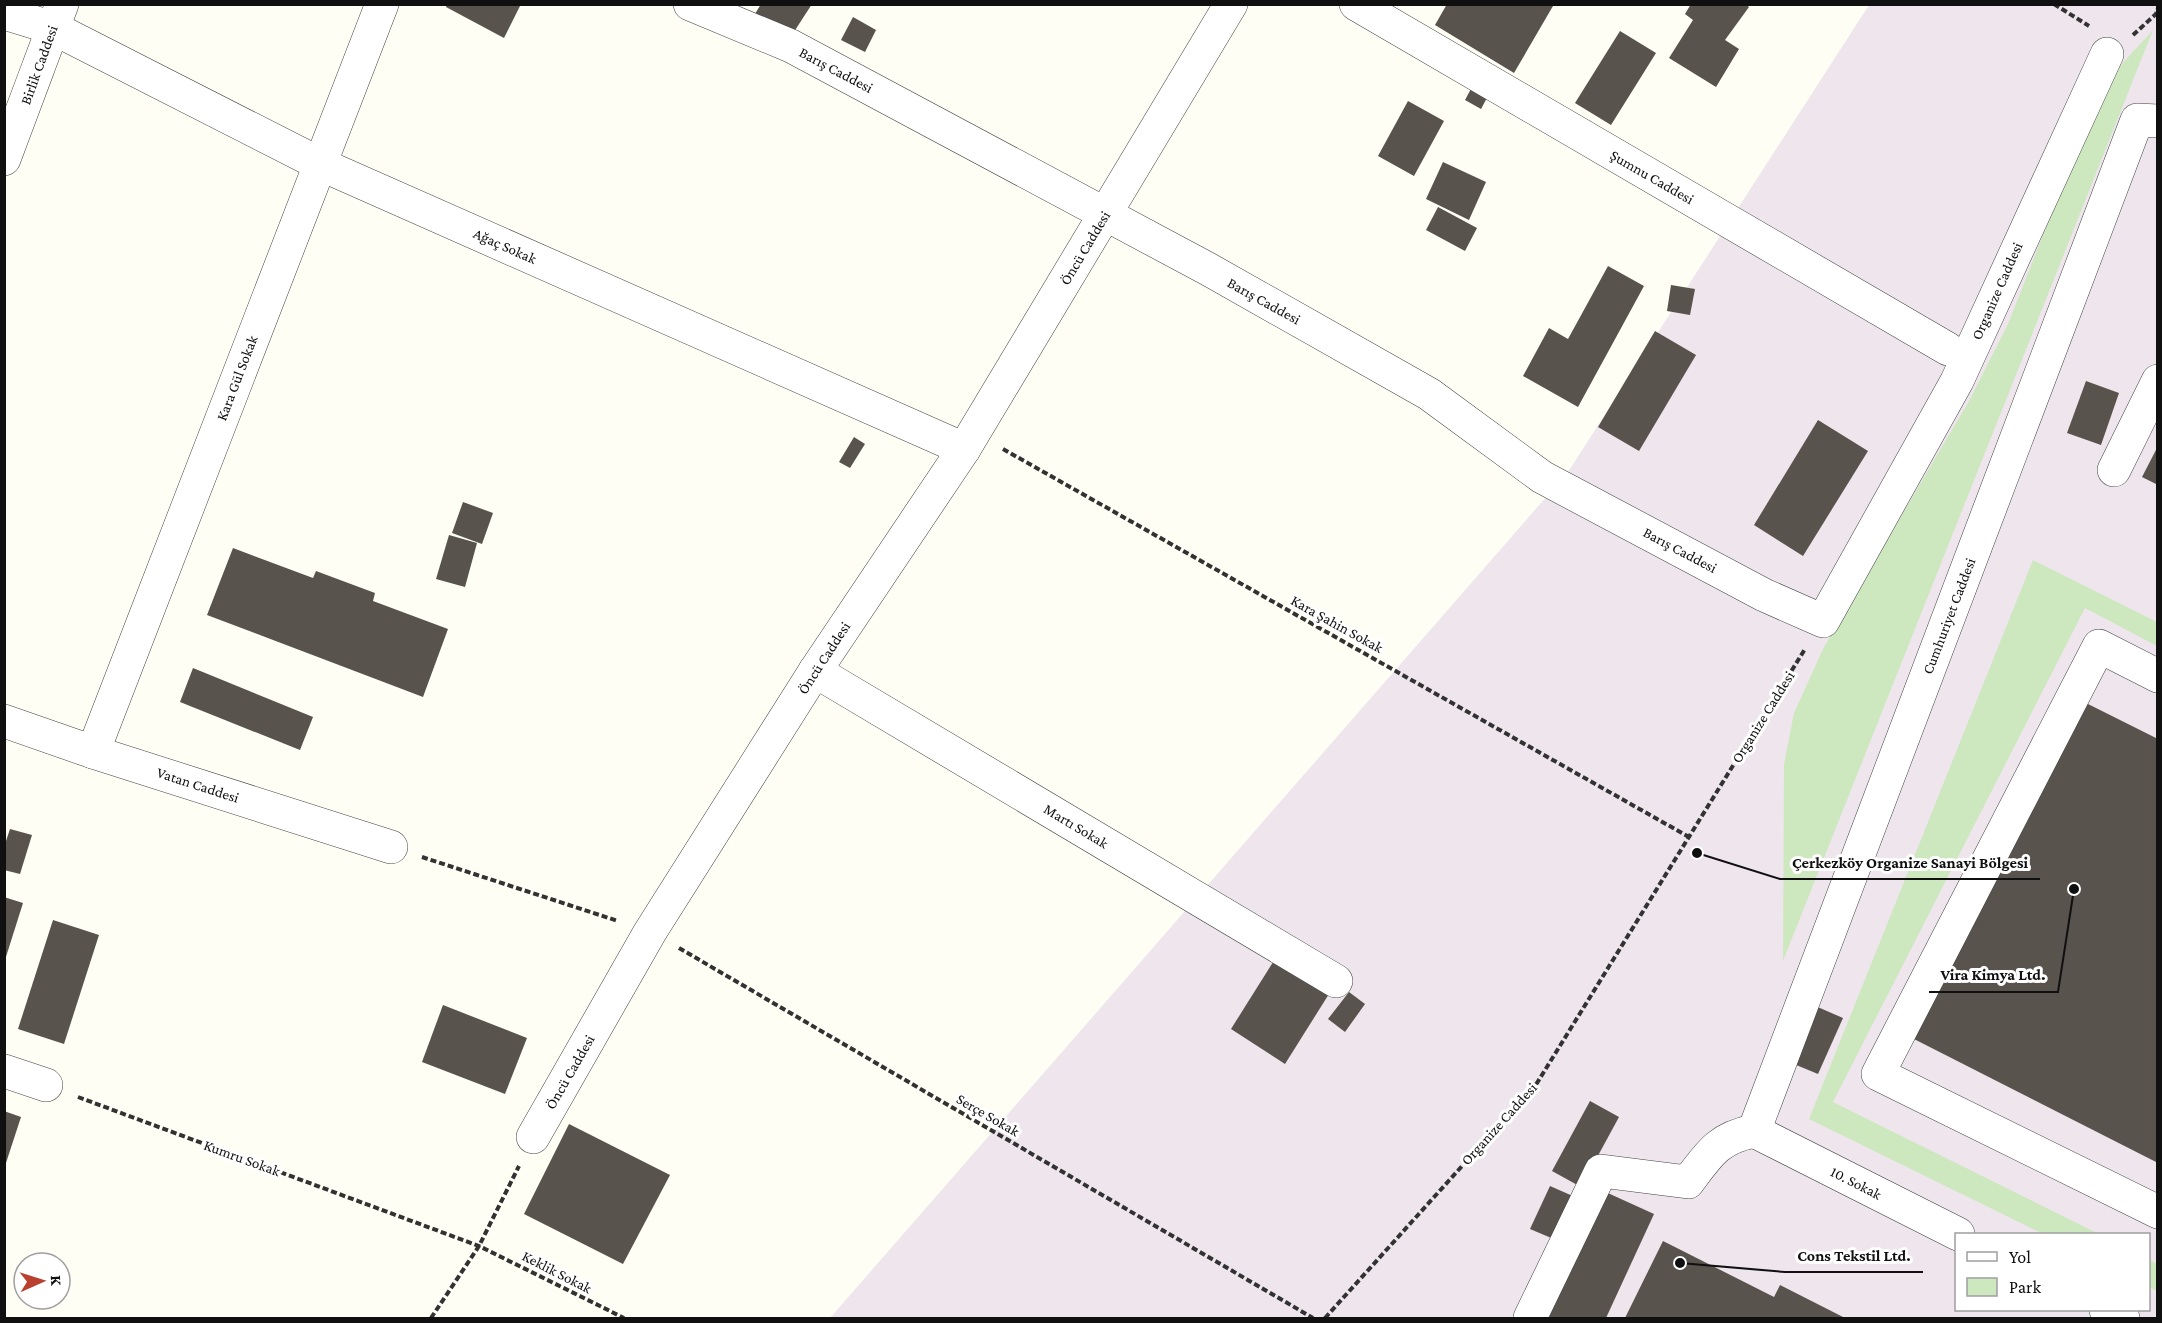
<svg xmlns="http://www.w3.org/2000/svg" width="2162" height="1323" font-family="'Crimson Pro',serif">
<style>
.industrial{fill:#eee5ed;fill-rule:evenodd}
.green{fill:#cde8bf}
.building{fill:#58534d}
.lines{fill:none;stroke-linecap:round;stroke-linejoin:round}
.minor-casing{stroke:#434343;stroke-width:34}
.path{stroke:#323232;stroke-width:4;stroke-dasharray:6 3;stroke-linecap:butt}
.minor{stroke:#fff;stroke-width:33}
.labels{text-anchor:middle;stroke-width:6;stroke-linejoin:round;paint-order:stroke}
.street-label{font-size:15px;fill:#101010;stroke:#fff}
.leader{fill:none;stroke:#101010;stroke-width:2}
.callout-dot{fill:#101010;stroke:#fff;stroke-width:2}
.callout-label{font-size:16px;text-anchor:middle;font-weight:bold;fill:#101010;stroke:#fff;stroke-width:6;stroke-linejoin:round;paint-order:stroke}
</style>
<rect width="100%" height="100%" fill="#fefef4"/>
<path class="industrial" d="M1869 5H2157V1318H830L1568 472ZM1956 1234H2148V1310H1956Z"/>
<g class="green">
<polygon points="2153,30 1783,961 1784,764 1794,713 1824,647 1969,401 2008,324 2082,136 2107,80"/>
<polygon points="2033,560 2157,622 2157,646 2085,608 1833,1102 2099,1234 2043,1234 1809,1119"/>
<polygon points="2149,1259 2157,1264 2157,1291 2149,1287"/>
</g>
<g class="building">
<polygon points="447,4 521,4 504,38 446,7"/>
<polygon points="761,4 812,4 790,38 755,14"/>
<polygon points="1447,4 1550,4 1553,6 1514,73 1435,25"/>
<polygon points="1691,4 1745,4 1749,7 1725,40 1739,49 1716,87 1669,58 1693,20 1685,14"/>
<polygon points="853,17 876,30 865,52 841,40"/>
<polygon points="1620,31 1656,53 1611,125 1575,103"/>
<polygon points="1480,72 1496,81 1481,109 1465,100"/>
<polygon points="1408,101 1444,121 1414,176 1378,156"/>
<polygon points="1443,162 1486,182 1469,220 1426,199"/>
<polygon points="1438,207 1477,228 1465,251 1426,230"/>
<polygon points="1608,266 1644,286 1578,407 1523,376 1549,328 1568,339"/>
<polygon points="1671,285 1695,289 1690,315 1667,311"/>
<polygon points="1655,331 1696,355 1639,451 1598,427"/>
<polygon points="2086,381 2119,393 2101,445 2067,433"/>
<polygon points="1818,420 1868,451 1803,556 1754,525"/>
<polygon points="854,437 865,444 850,468 839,462"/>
<polygon points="2158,446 2158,485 2142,477"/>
<polygon points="463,502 493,513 482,544 452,533"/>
<polygon points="449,535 477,543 465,587 436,579"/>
<polygon points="233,548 313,578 316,571 375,593 373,601 448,629 423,697 207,615"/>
<polygon points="193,668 313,717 300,750 180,702"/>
<polygon points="2084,702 2158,739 2158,1163 1914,1039"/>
<polygon points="10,829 32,835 20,874 4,870 4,847"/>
<polygon points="4,897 23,903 5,960 4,960"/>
<polygon points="53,920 99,935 64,1044 18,1029"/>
<polygon points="1285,943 1339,978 1285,1064 1231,1029"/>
<polygon points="1349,992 1365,1004 1345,1032 1328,1019"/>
<polygon points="443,1005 527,1038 505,1094 422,1062"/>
<polygon points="1813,1005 1843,1018 1818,1074 1789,1062"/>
<polygon points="1590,1101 1619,1117 1581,1187 1552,1171"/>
<polygon points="4,1111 21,1117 5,1166 4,1165"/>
<polygon points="569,1124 670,1175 623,1264 524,1214"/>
<polygon points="1550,1186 1575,1197 1556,1240 1530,1229"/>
<polygon points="1599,1189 1654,1214 1606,1318 1538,1318"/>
<polygon points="1663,1241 1774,1297 1780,1285 1845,1318 1625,1318"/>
</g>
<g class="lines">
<g class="minor-casing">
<g id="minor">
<polyline points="690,4 791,46 1208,269 1429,394 1542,477 1764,595 1823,621 1957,381 2107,54"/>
<polyline points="1356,4 1948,349"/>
<polyline points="4,13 53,28 320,164 964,449"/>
<polyline points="4,159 62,4"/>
<polyline points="2114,470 2158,381"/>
<polyline points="815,671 1336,981"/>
<polyline points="2158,676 2099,646 1878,1074 2158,1212"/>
<polyline points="4,721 93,752 391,847"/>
<polyline points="93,752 382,4"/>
<polyline points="4,1071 46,1085"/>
<polyline points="1754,1131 2137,120 2158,121"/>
<polyline points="1754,1131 1958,1234"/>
<polyline points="533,1137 650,932 815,671 964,449 1231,4"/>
<polyline points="2106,1310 2123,1318"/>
<path d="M1530 1318 1601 1171 1688 1182C1709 1154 1718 1138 1754 1131"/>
</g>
</g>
<g class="path">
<polyline points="2054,4 2089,26"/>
<polyline points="2133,35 2156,14 2158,8"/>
<polyline points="1003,449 1689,837"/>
<polyline points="422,857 618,921"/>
<polyline points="679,948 1313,1318"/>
<polyline points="78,1097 479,1246 624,1318"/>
<polyline points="431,1318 479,1246 519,1166"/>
<polyline points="1325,1318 1537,1083 1805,649"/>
</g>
<use href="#minor" class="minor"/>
</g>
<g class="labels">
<g class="street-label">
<text transform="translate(39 65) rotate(-70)" y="5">Birlik Caddesi</text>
<text transform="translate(836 70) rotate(28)" y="5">Barış Caddesi</text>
<text transform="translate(1652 177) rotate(30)" y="5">Şumnu Caddesi</text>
<text transform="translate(505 246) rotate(24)" y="5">Ağaç Sokak</text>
<text transform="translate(1085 248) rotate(-59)" y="5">Öncü Caddesi</text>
<text transform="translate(1997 291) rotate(-66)" y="5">Organize Caddesi</text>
<text transform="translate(1264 301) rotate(29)" y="5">Barış Caddesi</text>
<text transform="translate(237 378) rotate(-69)" y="5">Kara Gül Sokak</text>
<text transform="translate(1680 550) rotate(28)" y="5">Barış Caddesi</text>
<text transform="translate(1949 616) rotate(-69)" y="5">Cumhuriyet Caddesi</text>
<text transform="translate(1337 624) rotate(29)" y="5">Kara Şahin Sokak</text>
<text transform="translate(824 658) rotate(-57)" y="5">Öncü Caddesi</text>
<text transform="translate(1763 717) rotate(-58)" y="5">Organize Caddesi</text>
<text transform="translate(198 785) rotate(18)" y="5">Vatan Caddesi</text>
<text transform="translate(1076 826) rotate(31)" y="5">Martı Sokak</text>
<text transform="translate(570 1072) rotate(-60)" y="5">Öncü Caddesi</text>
<text transform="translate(988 1115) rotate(30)" y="5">Serçe Sokak</text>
<text transform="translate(1499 1124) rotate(-48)" y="5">Organize Caddesi</text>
<text transform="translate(242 1158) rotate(20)" y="5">Kumru Sokak</text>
<text transform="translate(1856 1183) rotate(27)" y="5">10. Sokak</text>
<text transform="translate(557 1272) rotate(27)" y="5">Keklik Sokak</text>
</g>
</g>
<path class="leader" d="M1697 853L1780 879H2040M2074 889L2058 992H1929M1680 1263L1785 1272H1923"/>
<g class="callout-dot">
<circle cx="1697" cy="853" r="6"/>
<circle cx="2074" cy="889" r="6"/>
<circle cx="1680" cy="1263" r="6"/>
</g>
<g class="callout-label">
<text x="1910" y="868">Çerkezköy Organize Sanayi Bölgesi</text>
<text x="1993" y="980">Vira Kimya Ltd.</text>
<text x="1854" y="1261">Cons Tekstil Ltd.</text>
</g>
<rect width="2162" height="1323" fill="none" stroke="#101010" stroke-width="12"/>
<rect x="1955" y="1233" width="195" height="78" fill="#ffffff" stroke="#9f9f9f" stroke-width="1.5"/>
<rect x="1967" y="1252" width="30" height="9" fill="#ffffff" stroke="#9f9f9f" stroke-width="1.5"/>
<text x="2009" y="1263" font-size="18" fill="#101010">Yol</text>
<rect x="1967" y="1278" width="30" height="18" fill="#cde8bf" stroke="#9f9f9f" stroke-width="1.5"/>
<text x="2009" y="1293" font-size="18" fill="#101010">Park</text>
<g transform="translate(42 1281) rotate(87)"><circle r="28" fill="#ffffff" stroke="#9f9f9f" stroke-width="1.5"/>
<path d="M0-4.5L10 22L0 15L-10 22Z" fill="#b93f2f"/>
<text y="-9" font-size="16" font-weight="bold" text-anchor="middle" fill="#101010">K</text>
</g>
</svg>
